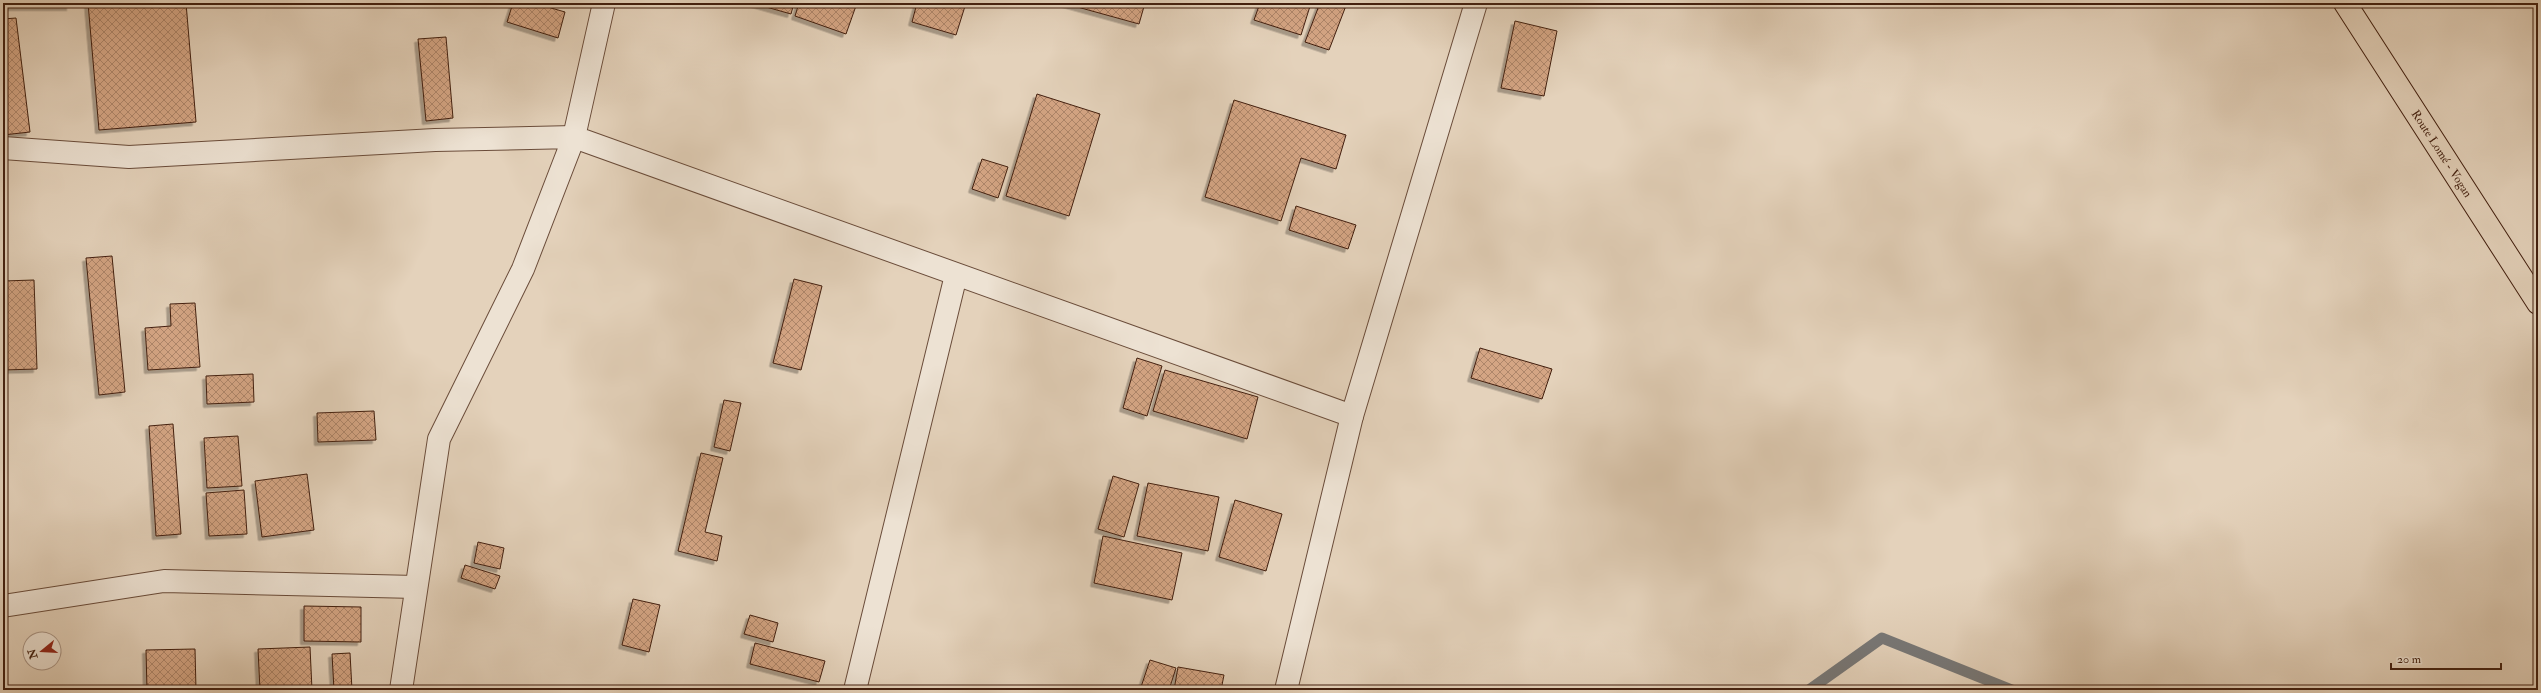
<svg xmlns="http://www.w3.org/2000/svg" width="2541" height="693" font-family="'IM FELL Double Pica',serif">
<style>
.lines{fill:none;stroke-linecap:round;stroke-linejoin:round}
.stream{stroke:#787877;stroke-width:11}
.building{fill:url(#building-cross-hatch);stroke:#421f0f;filter:url(#shadow)}
.minor-casing{stroke:#6a4c3a;stroke-width:24}
.major-casing{stroke:#421f0f;stroke-width:24}
.minor{stroke:#ede2d3;stroke-width:22}
.major{stroke:#e4d2bb;stroke-width:22}
.labels{text-anchor:middle;stroke-width:3.5;stroke-linejoin:round;paint-order:stroke}
.street-label{font-size:12px;fill:#421f0f;stroke:#ede2d3}
</style>
<defs>
<pattern id="building-cross-hatch" width="8" height="8" patternUnits="userSpaceOnUse"><rect width="8" height="8" fill="#d4a584"/><path d="M0 0l8 8M0 8l8-8" fill="none" stroke="#ae866a"/></pattern>
<filter id="shadow"><feDropShadow dx="-3.5" dy="3.5" stdDeviation="0" flood-color="#0004"/></filter>
</defs>
<rect width="100%" height="100%" fill="#e4d2bb"/>
<filter id="stains"><feTurbulence type="fractalNoise" baseFrequency=".005" numOctaves="4"/><feColorMatrix values="0 0 0 0 .2 0 0 0 0 .09 0 0 0 0 .02 0 0 0 .5 -.17"/></filter>
<radialGradient id="worn" r=".72"><stop offset=".6" stop-color="#630" stop-opacity="0"/><stop offset="1" stop-color="#630" stop-opacity=".3"/></radialGradient>
<g class="lines">
<polyline class="stream" points="1809,690 1882,638 2012,690"/>
</g>
<g class="building">
<rect x="3" y="3" width="67" height="4"/>
<polygon points="88,3 186,3 196,122 99,130"/>
<polygon points="513,3 534,3 565,12 558,38 507,22"/>
<polygon points="752,3 794,3 791,14"/>
<polygon points="799,3 857,3 846,34 795,16"/>
<polygon points="917,3 966,3 956,35 912,22"/>
<polygon points="1063,3 1145,3 1139,24"/>
<polygon points="1260,3 1311,3 1301,35 1254,20"/>
<polygon points="1320,3 1347,3 1329,50 1305,42"/>
<polygon points="16,18 30,132 3,135 3,19"/>
<polygon points="1515,21 1557,31 1544,96 1501,88"/>
<polygon points="446,37 453,118 426,121 418,39"/>
<polygon points="1037,94 1100,114 1069,216 1006,196"/>
<polygon points="1234,100 1346,135 1336,169 1301,158 1281,221 1205,197"/>
<polygon points="982,159 1008,167 998,198 972,189"/>
<polygon points="1296,206 1356,225 1348,249 1289,230"/>
<polygon points="112,256 125,392 99,395 86,258"/>
<polygon points="794,279 822,286 801,370 773,363"/>
<polygon points="34,280 37,369 3,370 3,281"/>
<polygon points="195,303 200,367 148,370 145,328 171,326 170,304"/>
<polygon points="1480,348 1552,369 1542,399 1471,378"/>
<polygon points="1137,358 1162,366 1147,416 1123,408"/>
<polygon points="1165,370 1258,397 1247,439 1153,411"/>
<polygon points="253,374 254,402 207,404 206,376"/>
<polygon points="724,400 741,403 730,451 714,447"/>
<polygon points="374,411 376,440 318,442 317,413"/>
<polygon points="173,424 181,534 156,536 149,426"/>
<polygon points="238,436 242,486 207,488 204,438"/>
<polygon points="701,453 723,458 705,532 722,536 717,561 678,551"/>
<polygon points="307,474 314,530 262,537 255,481"/>
<polygon points="1113,476 1139,484 1124,537 1098,529"/>
<polygon points="1148,483 1219,497 1208,551 1137,536"/>
<polygon points="244,490 247,534 209,536 206,493"/>
<polygon points="1235,500 1282,514 1266,571 1219,557"/>
<polygon points="1103,536 1182,553 1172,600 1094,583"/>
<polygon points="478,542 504,548 500,569 474,563"/>
<polygon points="465,565 500,576 495,589 461,578"/>
<polygon points="633,599 660,605 649,652 622,645"/>
<polygon points="304,606 361,607 361,642 304,641"/>
<polygon points="750,615 778,623 773,642 744,634"/>
<polygon points="755,643 825,661 819,682 750,664"/>
<polygon points="310,647 312,690 260,690 258,649"/>
<polygon points="195,649 196,690 147,690 146,650"/>
<polygon points="350,653 352,690 334,690 332,654"/>
<polygon points="1150,660 1176,668 1169,690 1140,690"/>
<polygon points="1178,667 1224,675 1221,690 1174,690"/>
</g>
<g class="lines">
<g class="minor-casing">
<g id="minor">
<polyline points="604,3 574,137 1352,416"/>
<polyline points="3,148 129,157 435,140 574,137 523,269 439,439 401,690"/>
<polyline points="3,606 164,581 416,587"/>
<polyline points="855,690 956,275"/>
<polyline points="1286,690 1352,416 1476,3"/>
</g>
</g>
<g class="major-casing">
<g id="major">
<path id="s1" d="M2345 3 2538 303"/>
</g>
</g>
<use href="#minor" class="minor"/>
<use href="#major" class="major"/>
</g>
<g class="labels">
<g class="street-label">
<text dy="4" stroke="none"><textPath href="#s1" startOffset="179">Route Lomé - Vogan</textPath></text>
</g>
</g>
<rect width="2541" height="693" fill="none" stroke="#e4d2bb" stroke-width="16"/>
<rect x="4" y="4" width="2533" height="685" fill="none" stroke="#421f0f" stroke-width="2"/>
<rect x="8" y="8" width="2525" height="677" fill="none" stroke="#421f0f"/>
<g transform="translate(42 651) rotate(252)"><circle r="19" fill="#ede2d3" stroke="#a99485"/>
<path d="M0-3L7 15L0 10L-7 15Z" fill="#8f2418"/>
<text y="-6" font-size="11" font-weight="bold" text-anchor="middle" fill="#421f0f">N</text>
</g>
<path d="M2391 663v6h110v-6" fill="none" stroke="#421f0f" stroke-width="2"/>
<text x="2397" y="663" font-size="12" fill="#421f0f" stroke="#ede2d3" stroke-width="3" paint-order="stroke">20 m</text>
<rect width="100%" height="100%" filter="url(#stains)"/>
<rect width="100%" height="100%" fill="url(#worn)"/>
</svg>
